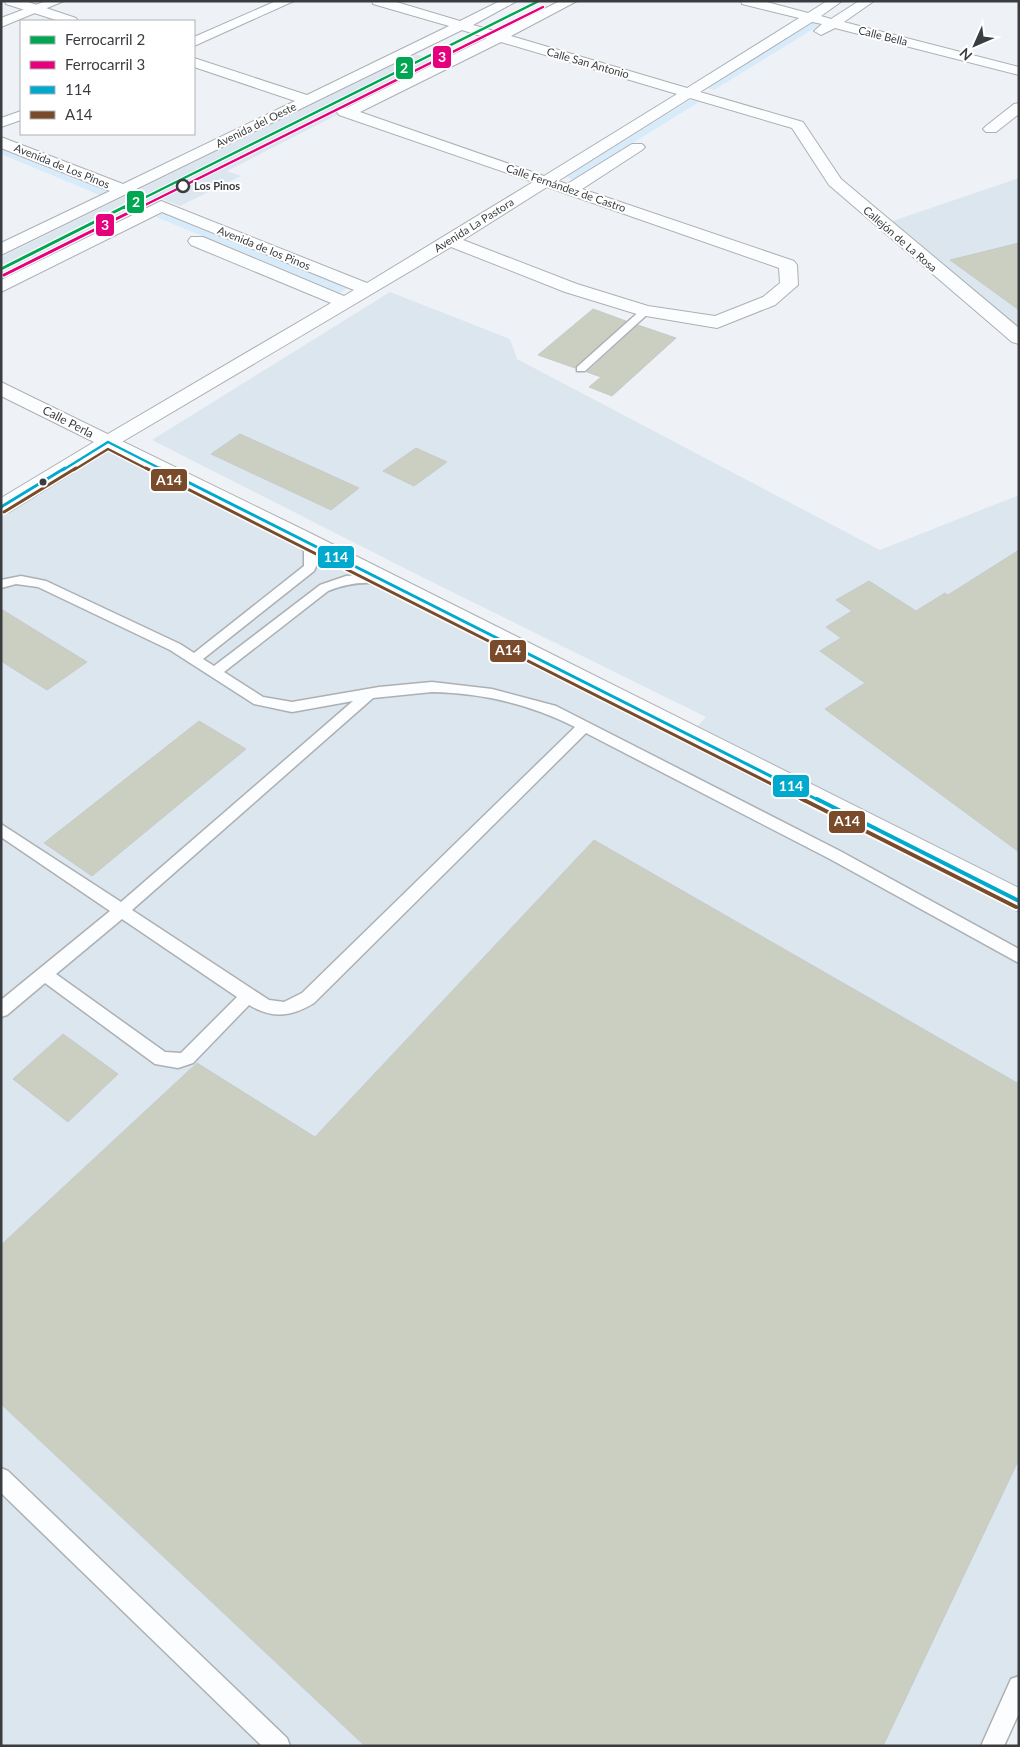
<svg xmlns="http://www.w3.org/2000/svg" width="1020" height="1747" font-family="Lato,sans-serif">
<style>
.built{fill:#dce6ee}
.green{fill:#d7ebfa}
.building{fill:#cbcfc1;stroke:#c8caca}
.lines{fill:none;stroke-linecap:round;stroke-linejoin:round}
.lane-casing{stroke:#adb0b3;stroke-width:3}
.street-casing{stroke:#adb0b3;stroke-width:2}
.secondary-casing{stroke:#adb0b3;stroke-width:2}
.lane{fill:#fcfdfe;fill-rule:evenodd}
.street{fill:#fcfdfe;fill-rule:evenodd}
.secondary{fill:#fcfdfe;fill-rule:evenodd}
.bus-1-far2-casing{stroke:#fff;stroke-width:5}
.bus-1-far1-casing{stroke:#fff;stroke-width:6}
.bus-1-casing{stroke:#fff;stroke-width:8}
.bus-2-far2-casing{stroke:#fff;stroke-width:5}
.bus-2-far1-casing{stroke:#fff;stroke-width:6}
.bus-2-casing{stroke:#fff;stroke-width:8}
.bus-1-far2{stroke:#00a9ce;stroke-width:2.5}
.bus-1-far1{stroke:#00a9ce;stroke-width:3}
.bus-1{stroke:#00a9ce;stroke-width:4}
.bus-2-far2{stroke:#7a4b2a;stroke-width:2.5}
.bus-2-far1{stroke:#7a4b2a;stroke-width:3}
.bus-2{stroke:#7a4b2a;stroke-width:4}
.rail-1-far1-casing{stroke:#fff;stroke-width:4.5}
.rail-1-casing{stroke:#fff;stroke-width:5.5}
.rail-2-far1-casing{stroke:#fff;stroke-width:4.5}
.rail-2-casing{stroke:#fff;stroke-width:5.5}
.rail-1-far1{stroke:#00a651;stroke-width:2.5}
.rail-1{stroke:#00a651;stroke-width:3}
.rail-2-far1{stroke:#e5007d;stroke-width:2.5}
.rail-2{stroke:#e5007d;stroke-width:3}
.stop-dot{fill:#fff;stroke:#3a3d40;stroke-width:2.5}
.bus-dot{fill:#3a3d40;stroke:#fff;stroke-width:2}
.labels{text-anchor:middle;stroke-width:4;stroke-linejoin:round;paint-order:stroke}
.far-street-label{font-size:11px;fill:#3a3d40;stroke:#fff}
.far-stop-label{font-size:11px;font-weight:bold;fill:#3a3d40;stroke:#fff;text-anchor:start}
.street-label{font-size:12px;fill:#3a3d40;stroke:#fff}
.line-badge{stroke:#fff;stroke-width:2}
.badge-label{font-size:14px;text-anchor:middle;font-weight:bold;fill:#fff}
</style>
<rect width="100%" height="100%" fill="#eef2f6"/>
<g class="built">
<polygon points="415,54 440,62 227,171 241,176 180,206 162,199 1,280 1,257"/>
<polygon points="1019,178 1019,338 884,224"/>
<polygon points="390,292 510,339 517,359 880,550 1019,495 1019,1713 1006,1746 1,1746 1,507 108,442 689,735 706,717 424,578 152,440"/>
</g>
<g class="green">
<polygon points="812,23 820,25 714,90 707,88"/>
<polygon points="690,100 699,102 573,180 566,176"/>
<polygon points="1,147 110,192 102,196 1,154"/>
<polygon points="165,212 348,288 340,293 156,217"/>
</g>
<g class="building">
<polygon points="1019,243 1019,310 950,260"/>
<polygon points="593,309 626,321 575,368 538,355"/>
<polygon points="638,325 676,338 612,396 589,387 601,377 587,372"/>
<polygon points="240,434 359,488 331,510 211,454"/>
<polygon points="416,448 447,462 414,486 383,471"/>
<polygon points="1019,550 1019,852 825,709 865,683 820,651 841,638 826,627 852,611 836,600 869,581 916,611 945,593 948,595"/>
<polygon points="1,609 87,662 47,690 1,661"/>
<polygon points="199,721 246,749 92,876 44,843"/>
<polygon points="594,840 1019,1084 1019,1459 883,1746 365,1746 1,1404 1,1245 197,1063 315,1137"/>
<polygon points="63,1034 118,1074 68,1122 13,1079"/>
</g>
<g class="lines">
<g class="lane-casing">
<g id="lane">
<polygon points="642,309 651,311 585,371 577,371 577,367"/>
<path d="M299 533C314 537 322 557 314 571L203 659 214 666 320 585 346 576 369 574 385 577 387 580 381 584C362 581 346 584 328 591L224 672 263 697 292 702 379 687 432 682 492 689 556 706 840 851 1019 949V963L830 859 586 733 314 1003C291 1017 273 1019 249 1005L193 1063 178 1068 155 1064 45 983 7 1015 1 1017V1000L110 911 1 837V824L121 902 353 701 292 712 254 704 170 650 38 587 16 584 1 588V580L21 576 46 581 180 644 194 653 304 566V551L293 537ZM432 692C482 693 530 704 575 727L302 993 284 1002 269 1000 132 910 373 698ZM122 919 237 997 181 1053 165 1052 56 974Z"/>
<polygon points="1,1468 8,1471 287,1738 290,1746 262,1746 1,1493"/>
<polygon points="1019,1676 1019,1713 1004,1746 981,1746 1011,1679"/>
</g>
</g>
<g class="street-casing">
<g id="street">
<polygon points="5,1 25,1 76,18 78,21 59,21 6,4"/>
<path d="M372 1H393L460 21 500 1H517L473 25 498 32 560 1H577L511 36 687 88 799 18 742 4 741 1H763L808 13 827 1H842L821 16 831 19 859 1H874L844 22 1019 67V75L835 28 821 35 814 31 822 24 812 22 700 92 803 122 841 179 1019 328V344L1012 342 829 185 792 128 690 98 558 181 567 184 632 144H642L645 147 642 150 582 189 794 261 797 265 798 285 775 305 717 328 640 315 565 292 451 247 115 446 108 448 101 446 98 442 101 438 331 303 191 245 188 241 191 237H203L344 296 354 290 162 212 1 292V280L161 201 367 283 533 182 339 115 337 112 339 109 346 108 487 38 462 30 1 255V243L110 191 1 148V137L123 184 295 101 194 67V58L307 95 449 26 373 4ZM501 42 677 94 544 176 360 112ZM547 187 779 268 780 283 763 297 715 316 648 306 577 284 463 240Z"/>
<polygon points="1019,103 1019,114 996,132 986,132 983,129 986,126 1014,104"/>
</g>
</g>
<g class="secondary-casing">
<g id="secondary">
<polygon points="46,1 64,1 1,27 1,18"/>
<polygon points="276,1 294,1 194,46 194,37"/>
<polygon points="21,111 21,120 1,127 1,118"/>
<polygon points="1,382 306,531 1019,888 1019,912 109,450 9,512 1,513 1,498 94,442 1,396"/>
</g>
</g>
<use href="#lane" class="lane"/>
<use href="#street" class="street"/>
<use href="#secondary" class="secondary"/>
<g class="bus-1-far2-casing">
<g id="bus-1-far2">
<polyline points="108,442 163,470"/>
<polyline points="63,470 108,442"/>
</g>
</g>
<g class="bus-1-far1-casing">
<g id="bus-1-far1">
<polyline points="160,468 820,801"/>
<polyline points="1,507 65,468"/>
</g>
</g>
<g class="bus-1-casing">
<polyline id="bus-1" points="817,799 1019,901"/>
</g>
<g class="bus-2-far2-casing">
<polyline id="bus-2-far2" points="74,470 108,449 149,470"/>
</g>
<g class="bus-2-far1-casing">
<g id="bus-2-far1">
<polyline points="146,468 805,801"/>
<polyline points="4,512 76,468"/>
</g>
</g>
<g class="bus-2-casing">
<polyline id="bus-2" points="802,799 1016,907"/>
</g>
<use href="#bus-1-far2" class="bus-1-far2"/>
<use href="#bus-1-far1" class="bus-1-far1"/>
<use href="#bus-1" class="bus-1"/>
<use href="#bus-2-far2" class="bus-2-far2"/>
<use href="#bus-2-far1" class="bus-2-far1"/>
<use href="#bus-2" class="bus-2"/>
<g class="rail-1-far1-casing">
<polyline id="rail-1-far1" points="124,208 539,1"/>
</g>
<g class="rail-1-casing">
<polyline id="rail-1" points="1,269 126,206"/>
</g>
<g class="rail-2-far1-casing">
<polyline id="rail-2-far1" points="139,208 543,7"/>
</g>
<g class="rail-2-casing">
<polyline id="rail-2" points="4,275 142,206"/>
</g>
<use href="#rail-1-far1" class="rail-1-far1"/>
<use href="#rail-1" class="rail-1"/>
<use href="#rail-2-far1" class="rail-2-far1"/>
<use href="#rail-2" class="rail-2"/>
</g>
<circle class="stop-dot" cx="183" cy="186" r="6"/>
<circle class="bus-dot" cx="43" cy="482" r="4.5"/>
<g class="labels">
<g class="far-street-label">
<text transform="translate(883 36) rotate(14)" y="4">Calle Bella</text>
<text transform="translate(588 63) rotate(16)" y="4">Calle San Antonio</text>
<text transform="translate(256 125) rotate(-26)" y="4">Avenida del Oeste</text>
<text transform="translate(62 166) rotate(22)" y="4">Avenida de Los Pinos</text>
<text transform="translate(566 188) rotate(19)" y="4">Calle Fernández de Castro</text>
<text transform="translate(474 225) rotate(-32)" y="4">Avenida La Pastora</text>
<text transform="translate(900 239) rotate(41)" y="4">Callejón de La Rosa</text>
<text transform="translate(264 248) rotate(22)" y="4">Avenida de los Pinos</text>
</g>
<g class="far-stop-label">
<text x="194" y="190">Los Pinos</text>
</g>
<g class="street-label">
<text transform="translate(68 422) rotate(27)" y="4">Calle Perla</text>
</g>
</g>
<g class="line-badge">
<rect x="432" y="45" width="20" height="24" rx="5" fill="#e5007d"/>
<rect x="395" y="56" width="19" height="24" rx="5" fill="#00a651"/>
<rect x="126" y="190" width="19" height="24" rx="5" fill="#00a651"/>
<rect x="95" y="213" width="20" height="24" rx="5" fill="#e5007d"/>
<rect x="150" y="468" width="38" height="24" rx="5" fill="#7a4b2a"/>
<rect x="317" y="545" width="38" height="24" rx="5" fill="#00a9ce"/>
<rect x="489" y="639" width="38" height="24" rx="5" fill="#7a4b2a"/>
<rect x="772" y="774" width="38" height="24" rx="5" fill="#00a9ce"/>
<rect x="828" y="810" width="38" height="24" rx="5" fill="#7a4b2a"/>
</g>
<g class="badge-label">
<text x="442" y="62">3</text>
<text x="404" y="73">2</text>
<text x="136" y="207">2</text>
<text x="105" y="230">3</text>
<text x="169" y="485">A14</text>
<text x="336" y="562">114</text>
<text x="508" y="655">A14</text>
<text x="791" y="791">114</text>
<text x="847" y="826">A14</text>
</g>
<rect width="1020" height="1747" fill="none" stroke="#3a3d40" stroke-width="5"/>
<rect x="20" y="20" width="175" height="115" fill="#ffffff" stroke="#b0b1b3"/>
<rect x="30" y="36" width="25" height="8" fill="#00a651" stroke="#b0b1b3"/>
<text x="65" y="45" font-size="15" fill="#3a3d40">Ferrocarril 2</text>
<rect x="30" y="61" width="25" height="8" fill="#e5007d" stroke="#b0b1b3"/>
<text x="65" y="70" font-size="15" fill="#3a3d40">Ferrocarril 3</text>
<rect x="30" y="86" width="25" height="8" fill="#00a9ce" stroke="#b0b1b3"/>
<text x="65" y="95" font-size="15" fill="#3a3d40">114</text>
<rect x="30" y="111" width="25" height="8" fill="#7a4b2a" stroke="#b0b1b3"/>
<text x="65" y="120" font-size="15" fill="#3a3d40">A14</text>
<g transform="translate(975 45) rotate(225)" stroke="#ffffff" stroke-width="4" paint-order="stroke">
<path d="M0-4L9 19L0 12L-9 19Z" fill="#3a3d40"/>
<text y="-8" font-size="14" font-weight="bold" text-anchor="middle" fill="#3a3d40">N</text>
</g>
</svg>
